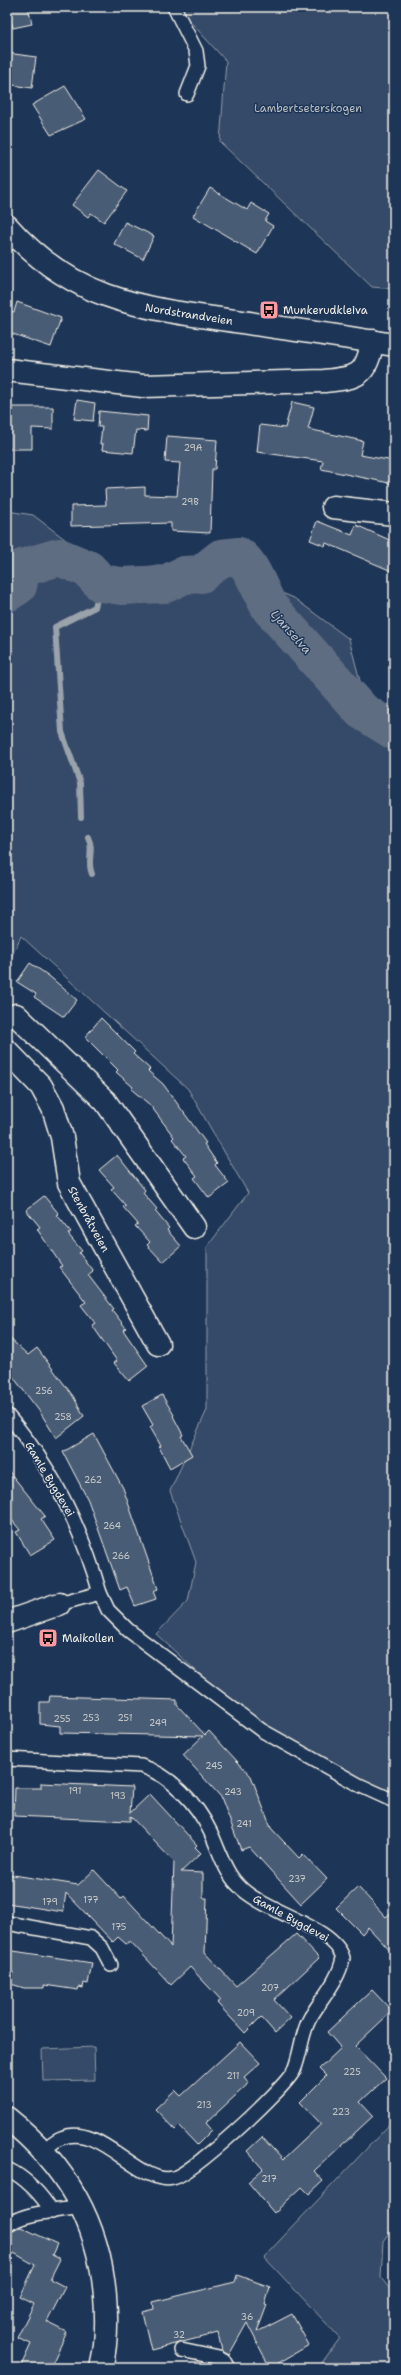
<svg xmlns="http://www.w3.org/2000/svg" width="401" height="2375" font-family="'Shantell Sans',sans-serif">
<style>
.green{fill:#354a67;stroke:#949ea8}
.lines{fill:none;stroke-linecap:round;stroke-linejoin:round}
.stream{stroke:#9aa2ab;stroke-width:6}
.river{stroke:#5e6d82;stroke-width:38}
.building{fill:#485b74;stroke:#f4f1e8}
.service-casing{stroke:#f4f1e8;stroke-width:16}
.minor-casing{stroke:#f4f1e8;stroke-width:25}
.secondary-casing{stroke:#f4f1e8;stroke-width:25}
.service{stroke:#1d3557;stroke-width:13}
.minor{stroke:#1d3557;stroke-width:22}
.secondary{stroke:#1d3557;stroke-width:22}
.labels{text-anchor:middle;stroke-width:3;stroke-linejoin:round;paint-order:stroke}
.number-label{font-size:9px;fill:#c9cccb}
.park-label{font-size:11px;fill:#bbbfc1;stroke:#1d3557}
.poi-label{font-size:11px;fill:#f4f1e8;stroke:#1d3557;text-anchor:start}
.street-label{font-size:11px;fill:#f4f1e8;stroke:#1d3557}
.water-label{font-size:12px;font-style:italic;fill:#c0c3c4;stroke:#1d3557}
</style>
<rect width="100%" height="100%" fill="#1d3557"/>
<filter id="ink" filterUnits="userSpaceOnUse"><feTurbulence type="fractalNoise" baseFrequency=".025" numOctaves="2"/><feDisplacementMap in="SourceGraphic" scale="8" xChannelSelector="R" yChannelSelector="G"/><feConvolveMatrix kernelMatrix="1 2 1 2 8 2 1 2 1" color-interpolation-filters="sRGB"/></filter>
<g filter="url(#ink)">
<g class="green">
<polygon points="177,7 394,7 394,289 372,287 220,142 226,61"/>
<polygon points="7,511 33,515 115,577 234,573 294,598 349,639 364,696 394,718 394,1799 266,1735 156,1634 188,1601 196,1562 170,1491 207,1410 207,1247 248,1193 188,1089 21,936 7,967"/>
<polygon points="94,2047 95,2080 43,2081 42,2049"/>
<polygon points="394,2089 394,2226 383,2241 381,2278 394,2294 394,2368 318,2368 340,2338 264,2257 388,2126"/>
</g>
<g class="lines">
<g class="stream">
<polyline points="81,817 80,783 62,732 55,627 95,607 101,583"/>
<path d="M88 837C95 851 86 860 92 874"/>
</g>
<path class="river" d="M7 593 18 586 22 568 59 557 88 569 101 583 122 586 165 584 184 575 201 574 221 558 239 556C253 566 260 592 270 608L362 711 394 731"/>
</g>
<g class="building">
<polygon points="7,7 28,7 32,24 13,28"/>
<polygon points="7,53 36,57 32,88 7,84"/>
<polygon points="65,86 86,119 51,135 32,105"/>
<polygon points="99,170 127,191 104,222 91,213 88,217 72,205"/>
<polygon points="210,188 247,210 251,203 269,214 265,221 273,226 257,254 193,216"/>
<polygon points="125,222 154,236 143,259 114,244"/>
<polygon points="17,302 61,318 51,347 7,332 7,310 14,312"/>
<polygon points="77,400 95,403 93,421 74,419"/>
<polygon points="292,402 314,407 308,429 363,441 360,455 394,461 394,484 321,469 323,461 257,452 260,425 285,428"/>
<polygon points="7,407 53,407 53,429 32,428 32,449 7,449"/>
<polygon points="99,411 148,416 147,431 136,430 133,453 102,450 103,444 100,444 102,427 98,427"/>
<polygon points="167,436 217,440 215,469 212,469 210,533 171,531 171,523 71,526 71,506 106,505 105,489 145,487 145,495 177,496 180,463 165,462"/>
<polygon points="317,521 352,535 356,525 394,542 394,572 326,543 325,546 310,540"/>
<polygon points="30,963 49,976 77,1000 64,1017 34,997 36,994 17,982"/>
<polygon points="101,1018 135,1052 133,1054 150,1069 148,1071 163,1084 206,1143 204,1144 217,1163 215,1165 229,1183 209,1198 194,1178 197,1176 183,1158 186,1156 172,1139 174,1137 150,1105 131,1089 133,1087 116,1072 118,1070 85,1037"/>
<polygon points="117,1155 145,1190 143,1193 157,1209 155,1211 169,1228 167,1230 181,1246 163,1262 147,1245 150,1242 135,1226 138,1224 123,1207 126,1206 111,1189 114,1187 99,1170"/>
<polygon points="44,1196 59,1214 57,1215 71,1232 68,1234 82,1251 79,1253 93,1271 88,1275 114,1309 112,1310 126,1328 123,1330 148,1366 129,1381 114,1363 117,1361 92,1325 95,1323 81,1305 86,1302 59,1267 62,1266 37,1229 40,1227 26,1210"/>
<polygon points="7,1336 28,1355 37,1348 73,1396 84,1416 56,1438 40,1412 7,1369"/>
<polygon points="162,1395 174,1415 173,1416 183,1435 181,1436 192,1455 170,1468 159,1447 161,1446 150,1427 153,1425 142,1406"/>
<polygon points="94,1434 123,1488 158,1589 153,1591 156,1599 135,1606 127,1587 120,1590 88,1500 63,1452"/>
<polygon points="7,1469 45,1516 41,1519 55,1540 30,1555 16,1532 20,1530 7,1514"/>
<polygon points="50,1696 177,1700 177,1705 205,1735 209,1731 251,1776 271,1828 299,1858 303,1854 327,1879 301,1904 249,1847 241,1850 221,1797 183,1755 203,1736 60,1733 60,1726 40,1724 40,1702 49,1702"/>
<polygon points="41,1783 132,1787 130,1813 150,1794 197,1845 195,1847 201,1853 181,1872 203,1873 203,1898 207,1898 205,1953 236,1986 296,1934 319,1958 274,2000 291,2018 275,2033 261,2017 245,2033 217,2003 221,2000 190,1967 171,1985 130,1941 126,1944 118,1937 113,1942 66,1893 63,1912 7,1903 7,1874 78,1885 94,1870 121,1899 124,1896 171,1947 174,1862 130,1816 130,1821 14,1816 15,1788 41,1788"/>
<polygon points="358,1887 386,1917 394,1910 394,1955 368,1927 362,1934 336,1908"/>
<polygon points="7,1950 92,1963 88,1984 84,1983 83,1988 79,1987 78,1990 44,1985 44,1988 24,1988 11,1984 13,1972 7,1971"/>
<polygon points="372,1990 392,2011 355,2046 386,2078 360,2102 373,2116 314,2171 323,2181 309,2194 302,2187 274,2213 248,2182 263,2169 247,2151 262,2137 283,2160 321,2124 300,2102 326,2076 319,2069 341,2048 327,2032"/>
<polygon points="240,2042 260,2063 244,2077 249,2083 206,2123 212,2130 197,2145 179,2126 175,2130 155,2109 175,2090 181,2096"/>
<polygon points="21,2227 57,2244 52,2255 60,2259 50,2279 65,2287 47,2322 67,2332 50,2368 20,2368 31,2344 17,2338 34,2304 20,2297 35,2265 7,2249 7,2234"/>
<polygon points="237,2275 270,2287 265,2304 267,2305 257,2332 292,2314 309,2345 270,2368 247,2323 229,2355 222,2351 218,2333 151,2350 142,2312 154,2309 153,2302 235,2282"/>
</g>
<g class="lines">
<g class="service-casing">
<g id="service">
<polyline points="174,7 196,51 198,66 187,94"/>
<polyline points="7,245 17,238"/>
<path d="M7 1415C53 1467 81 1527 100 1593L59 1604"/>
<polyline points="100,1593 108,1610 128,1630 261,1730 359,1785 394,1801"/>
<path d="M7 1759 141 1766C171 1775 197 1804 210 1831 219 1849 224 1871 238 1885 262 1912 334 1926 343 1958 339 1980 321 1999 310 2018 301 2034 301 2054 294 2070 285 2089 192 2174 173 2178 139 2186 100 2121 61 2138 55 2140 49 2146 44 2150"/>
<polyline points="7,1923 91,1938 102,1948 111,1965"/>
<path d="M7 2169C25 2177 42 2195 52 2212"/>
<path d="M7 2226C19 2213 63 2210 82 2207"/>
<polyline points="181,2350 219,2358 224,2361 228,2368"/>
</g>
</g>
<g class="minor-casing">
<g id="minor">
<path d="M7 370 143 386 324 381C359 377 365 377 373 341"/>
<polyline points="333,507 394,514"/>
<polyline points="16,1015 105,1101 194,1227"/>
<polyline points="7,1051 41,1086 53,1108 62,1137 69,1183 158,1344"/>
<polyline points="7,1622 59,1604"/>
<path d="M7 2118C65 2164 99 2221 105 2296 107 2320 107 2344 101 2368"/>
</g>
</g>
<g class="secondary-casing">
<path id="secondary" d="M7 226C73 301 142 308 235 321 288 329 341 336 394 345"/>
</g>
<use href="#service" class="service"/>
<use href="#minor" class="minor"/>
<use href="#secondary" class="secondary"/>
</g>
</g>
<defs>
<g id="bus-square" transform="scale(1)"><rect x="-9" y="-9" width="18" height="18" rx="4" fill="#ff9aa2" stroke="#1d3557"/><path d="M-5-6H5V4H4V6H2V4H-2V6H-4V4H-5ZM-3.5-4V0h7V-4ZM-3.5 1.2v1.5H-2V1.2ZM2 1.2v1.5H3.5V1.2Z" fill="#111"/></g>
</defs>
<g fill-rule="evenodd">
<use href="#bus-square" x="269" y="310"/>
<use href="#bus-square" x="48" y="1638"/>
</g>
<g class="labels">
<g class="number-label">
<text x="193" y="451">29A</text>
<text x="190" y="505">29B</text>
<text x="44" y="1394">256</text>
<text x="63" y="1420">258</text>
<text x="93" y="1483">262</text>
<text x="112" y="1529">264</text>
<text x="121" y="1559">266</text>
<text x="91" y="1721">253</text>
<text x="125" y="1721">251</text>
<text x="62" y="1722">255</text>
<text x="158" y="1726">249</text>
<text x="214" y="1769">245</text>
<text x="75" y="1794">191</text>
<text x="233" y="1795">243</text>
<text x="118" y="1799">193</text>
<text x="244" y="1827">241</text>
<text x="297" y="1882">237</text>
<text x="91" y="1903">177</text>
<text x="50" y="1905">179</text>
<text x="119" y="1930">175</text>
<text x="270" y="1991">207</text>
<text x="246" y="2016">209</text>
<text x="352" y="2075">225</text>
<text x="233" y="2079">211</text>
<text x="204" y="2108">213</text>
<text x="341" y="2115">223</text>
<text x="269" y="2182">217</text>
<text x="247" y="2320">36</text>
<text x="179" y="2338">32</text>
</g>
<g class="park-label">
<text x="308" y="112">Lambertseterskogen</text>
</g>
<g class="poi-label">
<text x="283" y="314">Munkerudkleiva</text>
<text x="62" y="1642">Maikollen</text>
</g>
<g class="street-label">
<text transform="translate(189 314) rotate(9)" y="4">Nordstrandveien</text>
<text transform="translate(89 1219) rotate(61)" y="4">Stenbråtveien</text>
<text transform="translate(50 1479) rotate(59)" y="4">Gamle Bygdevei</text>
<text transform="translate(291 1918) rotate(29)" y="4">Gamle Bygdevei</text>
</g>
<g class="water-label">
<text transform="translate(291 632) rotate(48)" y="4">Ljanselva</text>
</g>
</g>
<rect width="401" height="2375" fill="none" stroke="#1d3557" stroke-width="24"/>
<rect x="12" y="12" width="377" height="2351" fill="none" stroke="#f4f1e8" stroke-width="1.5" filter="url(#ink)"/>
</svg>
